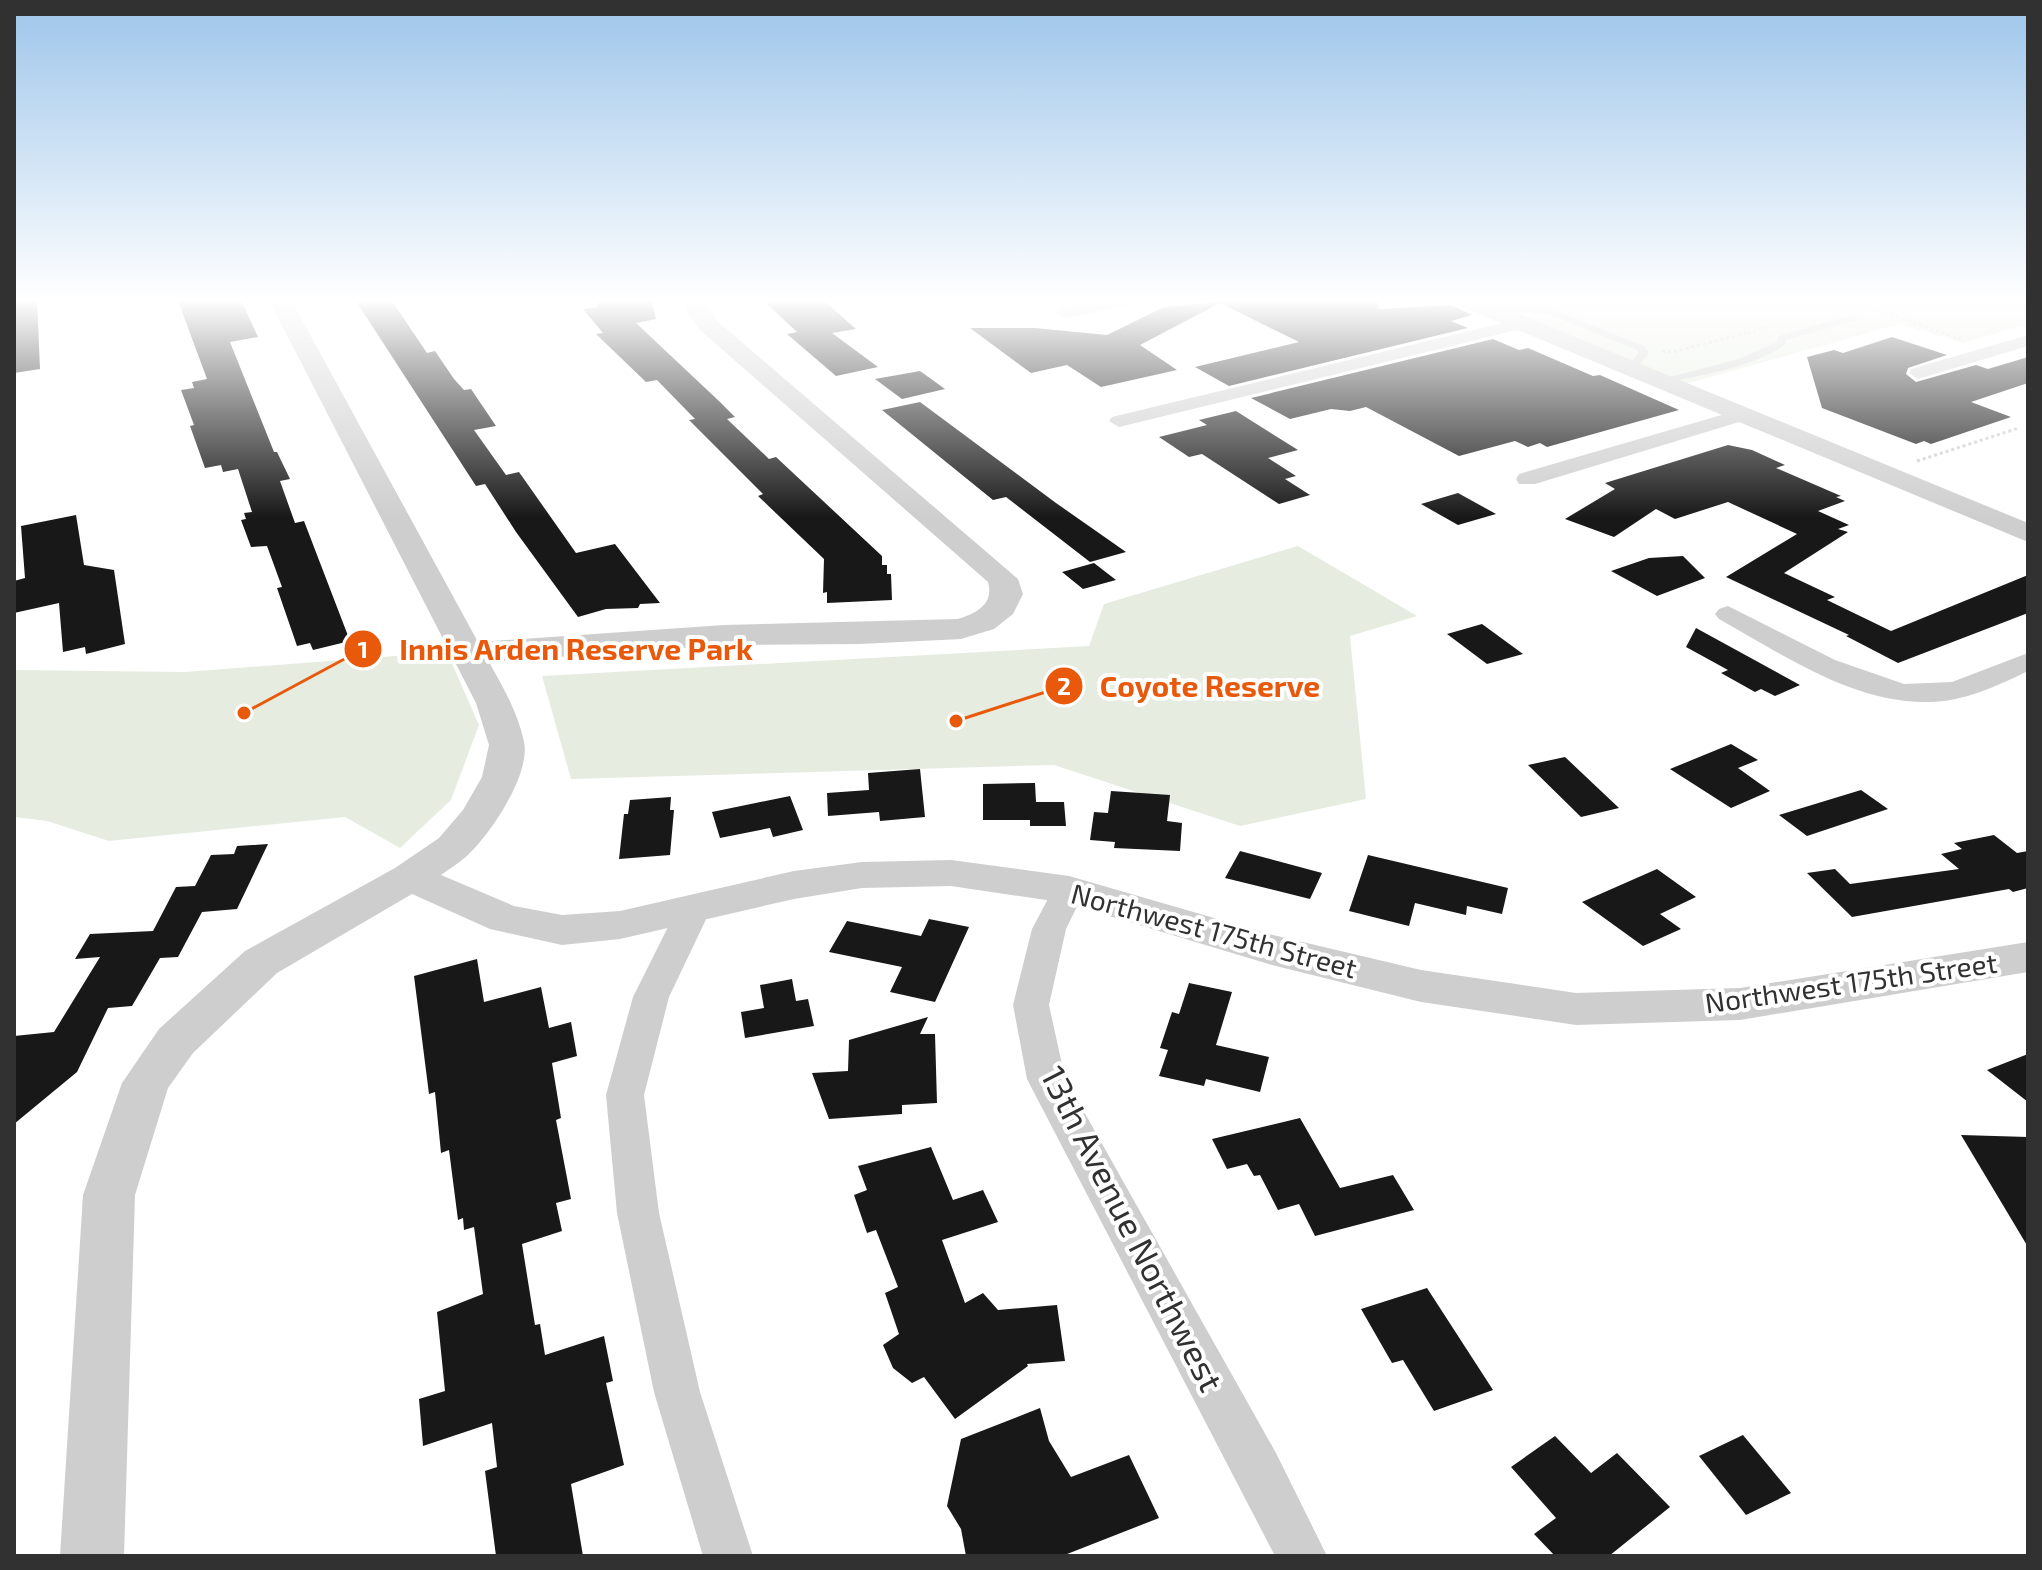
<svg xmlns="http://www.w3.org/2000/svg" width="2042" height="1570" font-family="'Exo 2',sans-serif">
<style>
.green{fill:#e6ede0}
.building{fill:#181818}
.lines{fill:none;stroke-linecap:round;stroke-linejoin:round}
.path{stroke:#cecece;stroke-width:3;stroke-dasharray:3 3;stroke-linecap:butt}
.service{fill:#cecece;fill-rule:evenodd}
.minor{fill:#cecece;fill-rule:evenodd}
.tertiary{fill:#cecece;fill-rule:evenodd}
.labels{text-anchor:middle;stroke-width:8;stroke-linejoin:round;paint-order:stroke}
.street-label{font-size:28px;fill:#313131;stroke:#fff}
.near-street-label{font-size:34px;fill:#313131;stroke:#fff}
.leader{fill:none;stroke:#e8590c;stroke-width:3}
.callout-dot{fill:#e8590c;stroke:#fff;stroke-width:3}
.mark-label{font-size:24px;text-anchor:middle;font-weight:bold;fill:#fff}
.callout-label{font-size:30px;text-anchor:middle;font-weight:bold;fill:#e8590c;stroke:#fff;stroke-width:8;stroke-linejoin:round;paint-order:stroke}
</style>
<rect width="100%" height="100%" fill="#fff"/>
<g class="green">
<polygon points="1478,298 2028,298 2028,324 1963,343 1900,324 1685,384"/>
<polygon points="1298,546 1417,616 1350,636 1366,799 1240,826 1054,765 571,779 542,676 1089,646 1104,604"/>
<polygon points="447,652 479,725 451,800 400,848 345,817 109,841 47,821 14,817 14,670 185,672"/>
</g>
<g class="building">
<polygon points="177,298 240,298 258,337 230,342 274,452 277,452 290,479 280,481 295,523 304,521 350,641 313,650 310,643 297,646 277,588 282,587 267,546 251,547 241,520 246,519 244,513 252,512 238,469 223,472 221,465 205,468 190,426 194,425 181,390 194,388 192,382 207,379"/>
<polygon points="354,298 390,298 427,353 435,351 454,379 464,390 471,389 496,426 474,430 506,475 519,472 576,553 615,544 660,603 640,604 638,608 606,609 578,617 516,532 485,484 476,486"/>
<polygon points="599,298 651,298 656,319 636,323 720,402 735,417 727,419 769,459 776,457 882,556 882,565 887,565 887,574 891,574 892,600 827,603 827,592 823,593 824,559 758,496 763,494 689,420 695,419 657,380 646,382 596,334 603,333 583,309 597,307"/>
<polygon points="774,298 789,301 821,298 856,329 832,333 878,367 836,376 787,334 797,332 767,304"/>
<polygon points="1211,298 1378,298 1379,309 1451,305 1472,315 1451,321 1468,328 1229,386 1195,367 1299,342 1220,303 1140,345 1177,370 1101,387 1067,365 1031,373 970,328 1035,328 1107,335 1164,307 1219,302"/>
<polygon points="37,299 40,369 14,373 14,302"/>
<polygon points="1892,337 1947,355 1908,368 1906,374 1916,382 1976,365 1988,369 2028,357 2028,383 1971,402 2011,417 1931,444 1924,441 1916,444 1822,408 1807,357 1834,350 1843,353"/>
<polygon points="1493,339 1519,350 1528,348 1593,376 1600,375 1679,410 1547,447 1540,443 1528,447 1515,441 1459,456 1366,407 1350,411 1331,409 1290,419 1251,398"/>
<polygon points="920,371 945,389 902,399 875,379"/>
<polygon points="920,402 1056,503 1126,552 1090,562 1006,497 993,500 882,410"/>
<polygon points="1236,411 1298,450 1268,458 1296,476 1285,479 1310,495 1279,504 1202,454 1189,457 1159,437 1207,425 1199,420"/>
<polygon points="1728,445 1752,450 1785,465 1776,468 1841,496 1836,497 1845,501 1818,511 1849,525 1838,529 1848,532 1784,573 1835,597 1827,600 1891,631 2028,575 2028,613 1898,663 1846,636 1849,635 1726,577 1797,534 1728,502 1675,519 1656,509 1614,537 1565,519 1615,489 1605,483"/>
<polygon points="1458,493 1496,514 1458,525 1421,504"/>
<polygon points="76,515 84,565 114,570 125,644 86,654 85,647 63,652 59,603 14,613 14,581 25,578 21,526"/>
<polygon points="1683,556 1705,578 1657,596 1611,571 1649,558"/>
<polygon points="1094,563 1116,580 1083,589 1062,572"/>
<polygon points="1482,624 1523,654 1487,664 1447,634"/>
<polygon points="1696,628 1800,685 1775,696 1761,689 1755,692 1721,673 1728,670 1686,647"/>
<polygon points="1731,744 1758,760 1738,768 1770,791 1731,808 1670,769"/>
<polygon points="1565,757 1619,808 1581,817 1528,765"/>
<polygon points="920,769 925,817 880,821 879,812 828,816 827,793 869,790 868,773"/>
<polygon points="1035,783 1036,802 1064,802 1066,826 1030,826 1030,820 983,820 983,784"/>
<polygon points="1861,790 1888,809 1807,836 1779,815"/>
<polygon points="1111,791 1170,795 1167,821 1182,823 1180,851 1114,848 1115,842 1090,840 1094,812 1108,813"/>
<polygon points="790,796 803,830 773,837 770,828 720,838 712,812"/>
<polygon points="671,797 670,810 674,810 670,855 619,859 624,814 628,814 630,800"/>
<polygon points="1994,835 2017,853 2028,851 2028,888 2013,892 2009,889 1852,917 1807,873 1835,869 1850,884 1959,869 1941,854 1962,849 1954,843"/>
<polygon points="268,844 237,909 202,912 178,957 160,958 132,1006 108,1008 77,1072 14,1124 14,1036 54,1032 100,957 75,959 90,934 153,931 176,887 195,886 211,855 234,854 237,846"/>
<polygon points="1240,851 1322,873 1310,899 1225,878"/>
<polygon points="1368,855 1508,888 1502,914 1467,906 1466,915 1415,903 1409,926 1349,911"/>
<polygon points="1657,869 1696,897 1660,914 1681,929 1643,946 1582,902"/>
<polygon points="929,919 969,927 935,1002 890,992 902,967 829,952 847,921 921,936"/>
<polygon points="477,959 484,1002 541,987 549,1028 571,1022 577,1056 552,1063 561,1118 556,1120 571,1199 556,1203 562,1231 522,1244 535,1325 540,1324 545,1355 604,1336 613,1381 606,1383 624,1465 571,1484 583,1556 496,1556 485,1471 497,1467 492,1423 423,1446 419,1399 445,1391 437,1312 483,1294 474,1227 464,1230 463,1218 458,1220 449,1150 441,1153 435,1092 429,1094 414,976"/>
<polygon points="792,979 796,1001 808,999 814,1026 745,1038 741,1012 764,1008 760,985"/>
<polygon points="1189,983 1232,992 1216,1045 1269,1057 1260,1092 1206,1079 1204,1086 1159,1076 1168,1050 1160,1048 1172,1012 1179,1014"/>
<polygon points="928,1017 920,1034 935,1034 937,1103 902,1105 902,1114 829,1119 812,1073 848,1071 849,1040"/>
<polygon points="2028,1054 2028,1102 1987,1070"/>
<polygon points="1300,1118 1340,1188 1393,1175 1414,1210 1315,1236 1299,1204 1278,1210 1260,1175 1254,1176 1247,1164 1227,1169 1212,1139"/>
<polygon points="1961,1135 2028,1137 2028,1247"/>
<polygon points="931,1147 953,1200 983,1190 998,1222 942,1240 965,1303 983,1293 998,1310 1057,1305 1065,1361 1027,1364 1028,1366 955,1419 924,1377 912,1383 893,1368 883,1345 899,1334 885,1293 898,1287 876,1230 867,1233 854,1195 867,1190 858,1166"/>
<polygon points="1427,1288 1493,1390 1434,1411 1403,1360 1392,1363 1361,1309"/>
<polygon points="1040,1408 1049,1441 1071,1477 1129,1455 1159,1518 1062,1556 966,1556 961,1529 947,1506 961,1439"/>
<polygon points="1743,1435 1791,1493 1746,1515 1699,1456"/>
<polygon points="1555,1436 1591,1473 1617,1453 1670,1507 1609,1556 1555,1556 1534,1534 1556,1518 1511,1467"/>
</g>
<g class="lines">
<g class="path">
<polyline points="2010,298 2028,304"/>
<polyline points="1868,307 1961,339"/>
<polyline points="1747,333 1771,326"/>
<polyline points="1662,351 1673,352 1746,333"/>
<polyline points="1917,461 2019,428"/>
</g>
<g class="service">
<polygon points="1480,305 1549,308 1644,346 1649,353 1636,369 1628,369 1627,367 1639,353 1637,350 1548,314 1483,310 1480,309"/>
<path d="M1854 315 1857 316V320L1786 340 1785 345C1750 368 1704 374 1664 383L1659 380 1739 359 1777 342 1778 336Z"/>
</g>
<g class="minor">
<polygon points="1114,298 1149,298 1141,303 1065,318 1056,313 1059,309"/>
<polygon points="1523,318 1529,319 1532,323 1529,327 1119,427 1109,421 1112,417"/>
<polygon points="2028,335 2028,346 1918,379 1909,373 1911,369"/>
<polygon points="1742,409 1752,415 1749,419 1535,484 1519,484 1516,479 1519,474"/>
<path d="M1728 606 1835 660 1904 684 1952 682 2028 653V671C1997 686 1963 702 1929 702 1853 704 1782 654 1719 619L1715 614 1719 609Z"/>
<polygon points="1069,879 1081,882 1085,890 1066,929 1049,1005 1065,1078 1276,1453 1327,1556 1275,1556 1027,1079 1013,1005 1032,929 1057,882"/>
<polygon points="693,900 705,903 710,911 669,997 644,1095 659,1213 700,1392 753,1556 703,1556 654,1392 617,1213 606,1095 633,997 676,911 681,903"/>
</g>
<g class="tertiary">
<path d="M268 298H290L478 642 724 625 958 619C977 613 994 604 988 582L700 330 685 309 683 298H705L707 308 716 320 1018 579 1023 594 1013 614 994 629 961 639 860 644 724 645 489 662C503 687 518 713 524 742 531 774 490 835 467 856 459 863 449 869 441 875L514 906 562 915 620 911 794 871 862 862 951 860 1069 876 1273 935 1421 970 1576 993 1740 988 2028 942V972L1740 1020 1576 1025 1421 1002 1272 965 1066 903 951 886 862 888 794 899 620 939 562 945 490 929 412 894 277 973 193 1053 168 1088 135 1195 124 1556H60L83 1195 122 1083 159 1029 245 951 395 868 439 838 463 810 482 777 489 745 476 703Z"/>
<polygon points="1451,298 1480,298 2028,523 2028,542 1453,303"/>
</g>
</g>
<linearGradient id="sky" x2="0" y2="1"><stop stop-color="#9dc5ea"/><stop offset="0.58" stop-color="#fff"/><stop offset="1" stop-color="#fff" stop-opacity="0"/></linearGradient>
<rect width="2042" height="518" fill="url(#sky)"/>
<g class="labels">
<g class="street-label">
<text transform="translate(1214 931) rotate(15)" y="10">Northwest 175th Street</text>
<text transform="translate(1851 983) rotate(-8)" y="10">Northwest 175th Street</text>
</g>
<g class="near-street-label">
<text transform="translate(1132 1229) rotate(63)" y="12">13th Avenue Northwest</text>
</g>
</g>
<path class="leader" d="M244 713L363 649M956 721L1064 686"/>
<g class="callout-dot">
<circle cx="244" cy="713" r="8"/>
<circle cx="956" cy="721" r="8"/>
<circle cx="363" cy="649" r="20"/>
<circle cx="1064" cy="686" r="20"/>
</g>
<g class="mark-label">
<text x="363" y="658">1</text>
<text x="1064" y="695">2</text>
</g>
<g class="callout-label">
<text x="576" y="660">Innis Arden Reserve Park</text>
<text x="1210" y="697">Coyote Reserve</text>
</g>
<rect width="2042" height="1570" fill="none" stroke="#313131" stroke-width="32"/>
</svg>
